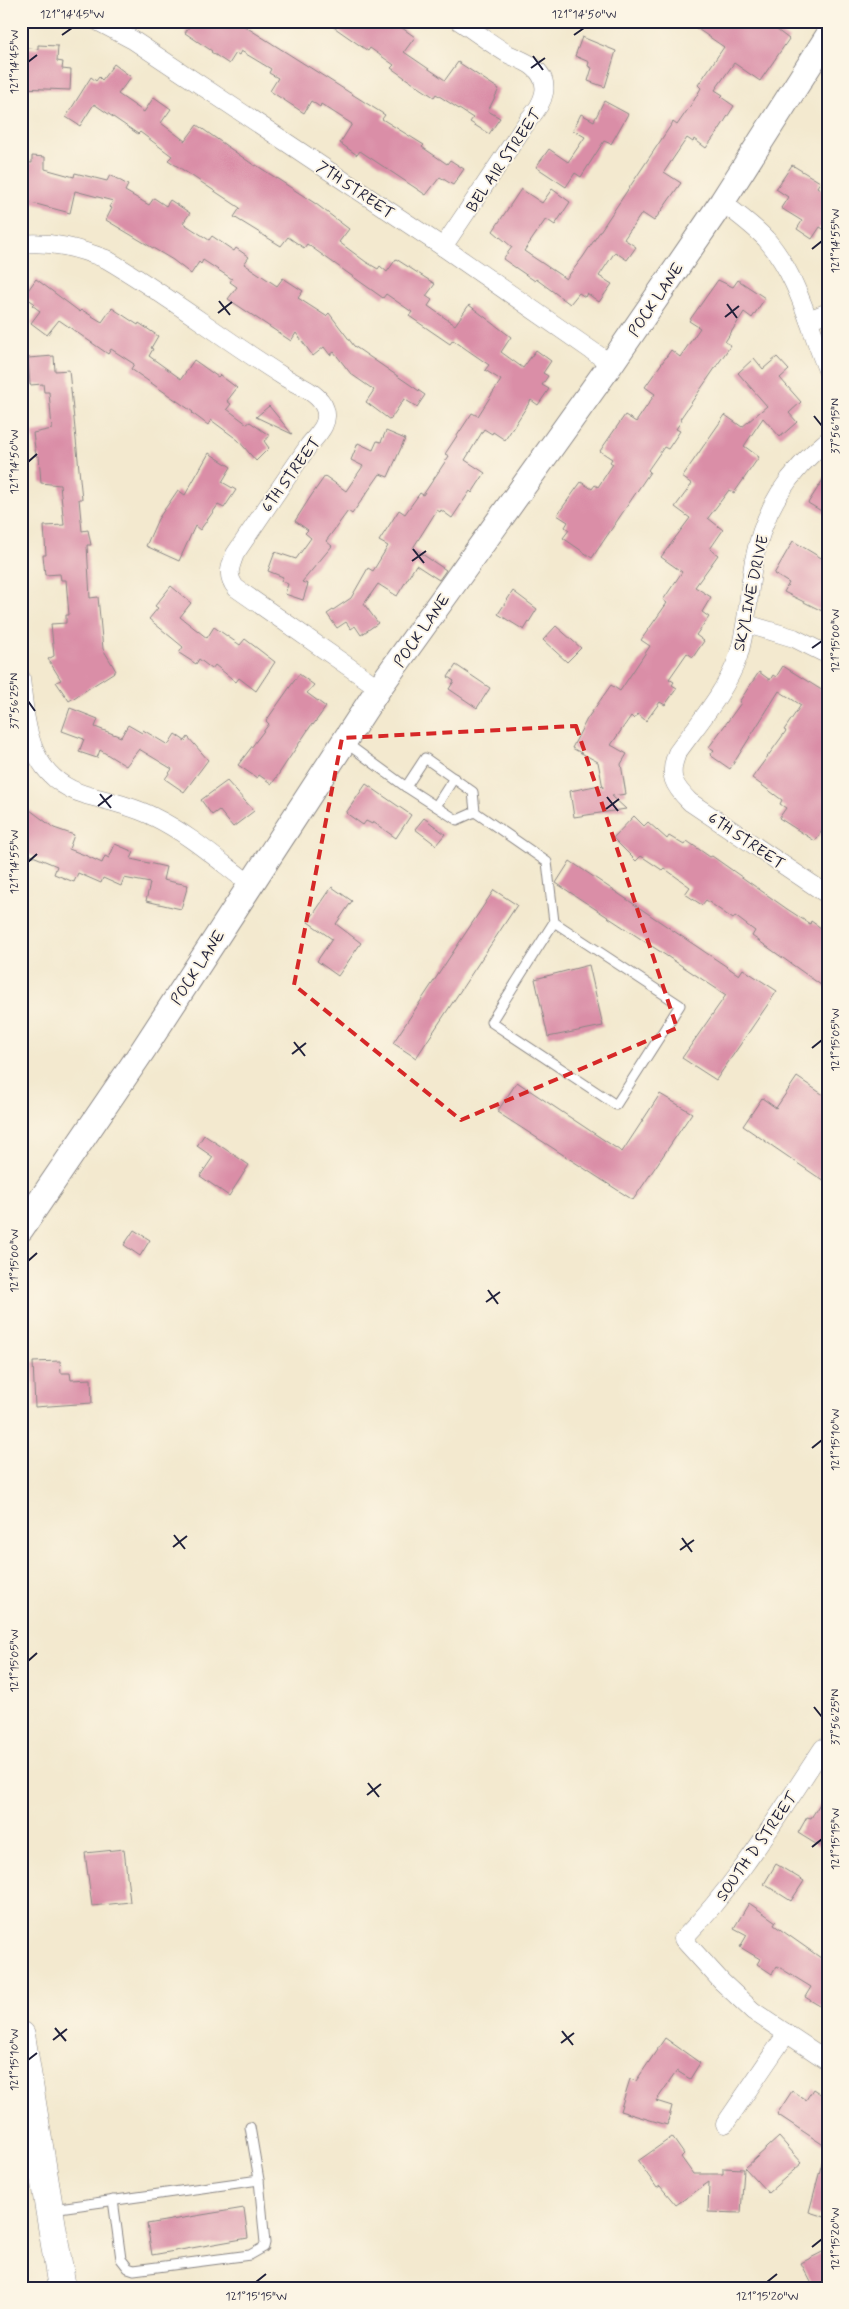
<svg xmlns="http://www.w3.org/2000/svg" width="849" height="2309" font-family="Mynerve,sans-serif">
<style>
.building{fill:#da8ea7}
.lines{fill:none;stroke-linecap:round;stroke-linejoin:round}
.lane-casing{stroke:#8a8685;stroke-width:11}
.street-casing{stroke:#8a8685;stroke-width:19}
.secondary-casing{stroke:#8a8685;stroke-width:27}
.primary-casing{stroke:#8a8685;stroke-width:29}
.lane{stroke:#fff;stroke-width:9}
.street{stroke:#fff;stroke-width:18}
.secondary{stroke:#fff;stroke-width:25}
.primary{stroke:#fff;stroke-width:28}
.marked{fill:none;stroke:#d62828;stroke-width:4;stroke-dasharray:10 6;stroke-linejoin:round}
.ticks{fill:none;stroke:#22223b;stroke-width:2}
.labels{text-anchor:middle;stroke-width:4;stroke-linejoin:round;paint-order:stroke}
.street-label{font-size:16px;fill:#22223b;stroke:#fcf5e5}
.neatline{fill:none;stroke:#22223b;stroke-width:2}
.ticks-label{font-size:12px;text-anchor:middle;fill:#22223b}
</style>
<rect width="100%" height="100%" fill="#fcf5e5"/>
<filter id="ink" filterUnits="userSpaceOnUse"><feTurbulence type="fractalNoise" baseFrequency=".02" numOctaves="2"/><feDisplacementMap in="SourceGraphic" scale="10" xChannelSelector="R" yChannelSelector="G"/><feConvolveMatrix kernelMatrix="1 2 1 2 8 2 1 2 1" color-interpolation-filters="sRGB"/></filter>
<filter id="wash" filterUnits="userSpaceOnUse"><feTurbulence type="fractalNoise" baseFrequency=".0096" numOctaves="4" result="noise"/><feDisplacementMap in="SourceGraphic" scale="20" xChannelSelector="R" yChannelSelector="G"/><feGaussianBlur stdDeviation="1.12" result="paint"/><feColorMatrix in="noise" values="0 0 0 0 0 0 0 0 0 0 0 0 0 0 0 0 0 1.4 0 .05"/><feComposite in="paint" operator="in"/></filter>
<g filter="url(#wash)">
<rect width="100%" height="100%" fill="#f3e9cf"/>
<g id="blocks">
<g class="building">
<polygon points="193,21 238,22 385,115 382,119 424,145 422,147 447,164 450,160 464,169 453,185 440,177 426,195 360,151 357,155 340,143 352,124 321,104 320,107 311,101 304,113 270,91 278,78 269,73 271,69 241,51 239,55 236,53 229,64 211,52 212,51 185,33"/>
<polygon points="325,21 392,21 415,37 404,52 445,80 458,62 499,89 488,111 500,118 489,134 470,122 473,118 436,94 434,97 411,82 391,68 394,65 370,48 368,51"/>
<polygon points="686,21 765,21 789,39 760,81 734,63 715,90 723,95 721,97 734,106 719,130 706,148 694,139 693,142 687,138 664,172 681,183 654,221 642,213 624,239 636,247 627,260 615,252 599,276 612,284 599,302 587,293 585,297 579,293 570,304 536,279 535,281 503,259 512,247 493,231 521,189 542,203 552,189 570,202 555,225 546,219 524,251 566,279 583,257 673,122 677,125 693,102 701,88 698,85 724,47"/>
<polygon points="582,37 616,51 605,87 588,81 592,68 588,66 589,62 575,56"/>
<polygon points="38,45 58,46 57,61 63,62 62,69 71,70 70,90 21,88 21,47 38,49"/>
<polygon points="114,64 131,77 118,94 144,112 154,97 171,109 161,123 185,141 197,125 255,166 256,165 316,204 349,229 339,242 366,262 378,269 380,266 387,272 396,259 435,284 426,296 432,300 428,306 455,325 469,305 511,337 501,352 523,368 536,350 551,361 543,373 548,376 542,385 549,389 538,405 531,400 505,440 493,432 492,434 484,429 465,460 485,473 472,493 470,491 452,518 441,510 440,512 437,510 413,548 446,570 444,573 439,580 416,565 397,596 378,584 364,604 378,623 361,635 355,626 351,629 346,622 337,628 327,614 351,598 368,568 373,571 388,546 379,541 399,510 405,514 420,493 423,495 449,456 445,454 472,413 478,416 501,380 485,370 489,365 453,340 450,344 409,316 412,312 386,294 383,298 307,244 304,248 288,237 281,246 234,217 240,208 168,160 172,156 140,132 138,134 94,104 80,126 66,117 91,77 96,81 99,77 102,80"/>
<polygon points="604,101 628,114 611,144 604,141 581,177 575,173 566,187 536,167 549,149 568,162 585,137 573,130 581,114 594,121"/>
<polygon points="32,156 45,157 45,169 74,177 75,173 107,181 110,175 128,185 125,191 149,205 154,198 166,206 170,200 190,213 183,223 209,240 212,236 234,251 236,248 249,257 244,264 277,286 283,278 303,291 298,298 326,316 329,313 354,346 425,395 417,407 404,399 390,420 366,402 374,390 351,374 334,352 330,355 324,347 313,356 296,333 291,341 228,299 237,287 230,282 232,279 203,260 201,264 199,262 191,274 173,260 106,220 112,208 109,207 113,201 75,191 70,213 36,204 22,202 21,162 32,163"/>
<polygon points="792,165 820,182 817,187 828,195 828,232 820,227 812,239 797,229 802,221 781,208 788,197 776,189"/>
<polygon points="36,279 80,312 82,310 102,322 112,308 138,325 139,323 158,336 151,348 153,349 149,356 181,379 194,360 218,377 220,375 237,388 227,401 231,404 227,409 247,424 250,422 270,436 264,441 269,448 256,461 238,440 211,420 208,425 192,413 193,412 131,369 134,364 111,349 108,354 59,320 47,335 31,323 40,311 32,305 34,303 24,296"/>
<polygon points="718,280 733,287 738,280 765,298 752,318 744,312 725,342 731,345 680,419 682,420 676,429 680,431 668,449 664,447 648,470 650,472 592,558 563,538 569,530 565,527 568,522 557,515 581,482 592,489 595,485 598,487 613,464 610,462 612,459 600,451 625,415 636,422 655,394 645,387 671,350 680,357 700,328 689,321"/>
<polygon points="54,356 55,371 69,370 82,499 79,499 82,531 88,530 91,545 87,545 90,598 98,597 103,649 116,671 69,701 56,682 61,680 48,659 54,656 51,624 66,623 66,615 69,615 66,580 61,580 60,574 45,575 43,555 46,555 44,526 64,525 60,485 41,483 39,456 36,456 33,433 52,429 49,392 44,392 43,384 30,385 28,358"/>
<polygon points="777,357 789,370 780,378 801,402 789,413 797,422 780,437 763,418 744,446 759,457 734,493 729,490 708,518 723,530 710,549 718,555 695,587 711,597 702,612 709,617 696,635 704,641 693,657 687,653 669,679 674,682 672,685 677,688 665,705 660,702 646,721 638,714 634,719 631,716 611,745 627,754 621,764 626,794 612,796 626,809 574,817 570,791 600,785 603,788 598,762 572,748 587,719 611,685 620,691 650,646 641,640 667,603 663,600 682,572 661,557 690,518 675,507 692,484 682,477 725,415 742,427 767,406 738,373 754,358 763,369"/>
<polygon points="269,406 292,434 256,417"/>
<polygon points="386,431 405,439 388,477 380,474 352,514 348,511 326,541 332,546 302,582 308,584 303,600 285,594 288,584 281,581 283,577 268,571 275,552 296,559 311,538 305,533 308,530 295,521 311,496 325,476 346,491 363,466 351,460 358,443 373,450 377,441 381,442"/>
<polygon points="209,453 231,467 222,482 236,490 224,508 218,505 200,530 195,526 179,561 146,546 158,519 178,490 185,495"/>
<polygon points="828,472 828,515 808,503"/>
<polygon points="793,541 828,562 828,614 784,592 789,583 774,574"/>
<polygon points="171,586 191,603 180,617 207,638 214,627 240,645 245,639 275,662 256,691 239,678 236,682 215,665 212,669 199,659 196,664 179,653 183,647 149,619 158,608 155,606"/>
<polygon points="513,591 537,609 524,630 498,614"/>
<polygon points="556,626 581,648 567,662 543,640"/>
<polygon points="456,665 490,688 477,708 449,689 454,681 448,677"/>
<polygon points="783,666 828,694 828,822 815,841 779,818 786,808 780,804 782,800 752,778 786,731 784,730 801,705 779,691 730,769 710,755 714,750 709,747 741,703 739,702 759,672 770,680 773,675 776,677"/>
<polygon points="299,674 314,685 307,693 326,707 313,725 312,724 272,784 259,775 257,778 238,765 269,724 266,721"/>
<polygon points="70,708 98,719 95,727 121,737 128,725 142,733 143,730 168,745 175,734 185,741 188,737 208,760 184,792 165,779 172,769 139,749 126,766 100,750 97,758 79,752 84,739 62,731"/>
<polygon points="227,781 254,811 233,827 219,810 212,815 201,800"/>
<polygon points="366,784 411,815 396,838 373,822 372,824 366,821 363,825 346,813"/>
<polygon points="30,810 54,828 74,835 69,849 87,856 102,863 105,856 109,858 115,844 134,852 131,859 166,867 163,880 188,885 181,909 146,901 150,883 124,878 121,886 103,878 101,883 78,873 74,882 54,874 57,866 28,854 21,849 21,822"/>
<polygon points="634,816 644,826 648,822 667,839 669,836 684,845 687,841 710,857 712,856 787,909 810,924 811,921 828,933 828,990 752,936 755,931 735,916 733,919 706,900 702,905 685,894 690,887 664,868 662,870 641,856 636,861 613,838"/>
<polygon points="424,818 445,834 436,845 415,829"/>
<polygon points="570,861 739,975 743,969 777,991 716,1080 682,1058 726,995 556,883"/>
<polygon points="332,887 352,901 336,924 361,943 338,976 317,961 332,939 308,922"/>
<polygon points="494,890 517,905 416,1058 393,1043"/>
<polygon points="589,965 603,1026 548,1037 535,979"/>
<polygon points="797,1077 828,1098 828,1184 743,1126 762,1098 776,1108"/>
<polygon points="517,1082 622,1152 660,1094 692,1113 633,1200 497,1112"/>
<polygon points="204,1135 249,1165 229,1196 200,1176 213,1157 197,1146"/>
<polygon points="134,1230 150,1240 140,1256 124,1245"/>
<polygon points="60,1361 61,1373 70,1373 71,1380 91,1379 92,1403 35,1407 33,1362"/>
<polygon points="828,1791 828,1831 819,1846 798,1833 807,1817 811,1818"/>
<polygon points="124,1849 130,1902 92,1906 85,1853"/>
<polygon points="776,1864 804,1881 791,1901 764,1884"/>
<polygon points="749,1903 776,1922 774,1925 828,1963 828,2011 805,1997 811,1987 777,1966 772,1974 757,1964 760,1959 740,1947 747,1935 734,1928"/>
<polygon points="665,2038 700,2063 690,2079 677,2071 656,2101 672,2106 667,2125 620,2111 630,2079 636,2081"/>
<polygon points="813,2089 828,2099 828,2139 822,2144 777,2114 792,2091 806,2100"/>
<polygon points="672,2137 684,2154 681,2157 693,2174 723,2174 723,2168 744,2169 741,2213 708,2212 709,2182 676,2205 660,2186 657,2188 638,2161"/>
<polygon points="779,2137 802,2163 768,2193 745,2168"/>
<polygon points="823,2159 828,2159 828,2218 809,2212"/>
<polygon points="244,2208 248,2238 152,2255 147,2224"/>
<polygon points="828,2249 828,2288 814,2288 801,2263"/>
</g>
</g>
</g>
<g filter="url(#ink)">
<use href="#blocks" fill-opacity="0" stroke="#8a8685" stroke-width="1"/>
<g class="lines">
<g class="lane-casing">
<g id="lane">
<polyline points="346,743 406,787 457,820 475,812"/>
<polyline points="406,787 425,758 473,792 475,812"/>
<polyline points="436,806 454,778"/>
<polyline points="475,812 547,862 554,922 491,1022 616,1105 680,1005 554,922"/>
<polyline points="113,2200 121,2259 128,2268 134,2270 250,2255 264,2247 265,2243 259,2180"/>
<polyline points="52,2209 259,2180 250,2127"/>
</g>
</g>
<g class="street-casing">
<g id="street">
<polyline points="97,21 133,40 443,247 611,364"/>
<polyline points="821,21 828,26"/>
<path d="M722 202C737 214 753 225 766 239 799 277 809 328 828 372"/>
<path d="M21 244C52 241 77 248 106 259 166 294 222 338 281 375 295 385 319 391 325 409 330 424 317 435 309 445L235 554C230 567 226 576 236 588L379 688"/>
<path d="M443 247 529 119C543 104 554 82 532 66 525 61 516 58 508 54 491 44 476 32 459 21"/>
<polyline points="809,320 828,312"/>
<path d="M828 440C788 472 764 509 754 560 748 593 748 625 738 657 727 690 697 725 677 753 668 776 673 785 690 802L828 895"/>
<polyline points="747,624 794,638 828,655"/>
<path d="M21 678C26 728 29 778 86 795 108 801 133 806 154 817 189 834 219 861 250 884"/>
<path d="M828 1751 823 1748C779 1814 738 1883 683 1939L722 1982 753 2011 828 2061"/>
<polyline points="725,2124 787,2033"/>
<polyline points="21,2164 44,2179"/>
</g>
</g>
<g class="secondary-casing">
<polyline id="secondary" points="21,1229 143,1050 379,688 611,364 722,202 828,36"/>
</g>
<g class="primary-casing">
<polyline id="primary" points="21,2035 62,2288"/>
</g>
<use href="#lane" class="lane"/>
<use href="#street" class="street"/>
<use href="#secondary" class="secondary"/>
<use href="#primary" class="primary"/>
</g>
</g>
<path class="marked" d="M576 726 677 1028 461 1120 294 985 342 738Z"/>
<path class="ticks" d="M62 35 72 28M574 35 584 28M533 56 543 70M28 62 37 55M531 68 545 58M812 249 822 241M219 301 230 315M727 304 737 318M218 313 232 302M725 317 739 306M814 416 822 426M28 462 37 454M413 549 424 563M412 561 426 551M812 648 822 641M28 701 35 711M100 794 111 808M607 797 618 811M98 806 112 795M606 809 619 799M28 862 37 854M294 1042 305 1056M812 1048 822 1040M292 1054 306 1043M28 1261 37 1253M488 1290 498 1304M486 1302 500 1292M812 1448 822 1440M174 1535 185 1549M682 1538 692 1552M173 1547 187 1536M680 1550 694 1540M28 1661 37 1653M814 1707 822 1717M368 1783 379 1797M367 1795 381 1784M812 1847 822 1839M55 2028 66 2041M562 2031 573 2045M53 2040 67 2029M561 2043 574 2033M28 2060 37 2053M812 2247 822 2239M256 2282 266 2274M767 2282 777 2274"/>
<g class="labels">
<g class="street-label">
<text transform="translate(503 160) rotate(-56)" y="6">BEL AIR STREET</text>
<text transform="translate(356 189) rotate(34)" y="6">7TH STREET</text>
<text transform="translate(655 299) rotate(-56)" y="6">POCK LANE</text>
<text transform="translate(290 474) rotate(-54)" y="6">6TH STREET</text>
<text transform="translate(750 593) rotate(-78)" y="6">SKYLINE DRIVE</text>
<text transform="translate(421 630) rotate(-55)" y="6">POCK LANE</text>
<text transform="translate(747 840) rotate(34)" y="6">6TH STREET</text>
<text transform="translate(197 967) rotate(-57)" y="6">POCK LANE</text>
<text transform="translate(756 1846) rotate(-55)" y="6">SOUTH D STREET</text>
</g>
</g>
<rect width="849" height="2309" fill="none" stroke="#fcf5e5" stroke-width="55"/>
<rect x="28" y="28" width="794" height="2254" class="neatline"/>
<g class="ticks-label">
<text x="72" y="18">121°14'45"W</text>
<text x="584" y="18">121°14'50"W</text>
<text transform="translate(14 62) rotate(-90)" y="4">121°14'45"W</text>
<text transform="translate(835 241) rotate(-90)" y="4">121°14'55"W</text>
<text transform="translate(835 426) rotate(-90)" y="4">37°56'15"N</text>
<text transform="translate(14 462) rotate(-90)" y="4">121°14'50"W</text>
<text transform="translate(835 641) rotate(-90)" y="4">121°15'00"W</text>
<text transform="translate(14 701) rotate(-90)" y="4">37°56'25"N</text>
<text transform="translate(14 862) rotate(-90)" y="4">121°14'55"W</text>
<text transform="translate(835 1040) rotate(-90)" y="4">121°15'05"W</text>
<text transform="translate(14 1261) rotate(-90)" y="4">121°15'00"W</text>
<text transform="translate(835 1440) rotate(-90)" y="4">121°15'10"W</text>
<text transform="translate(14 1661) rotate(-90)" y="4">121°15'05"W</text>
<text transform="translate(835 1717) rotate(-90)" y="4">37°56'25"N</text>
<text transform="translate(835 1839) rotate(-90)" y="4">121°15'15"W</text>
<text transform="translate(14 2060) rotate(-90)" y="4">121°15'10"W</text>
<text transform="translate(835 2239) rotate(-90)" y="4">121°15'20"W</text>
<text x="256" y="2300">121°15'15"W</text>
<text x="767" y="2300">121°15'20"W</text>
</g>
</svg>
